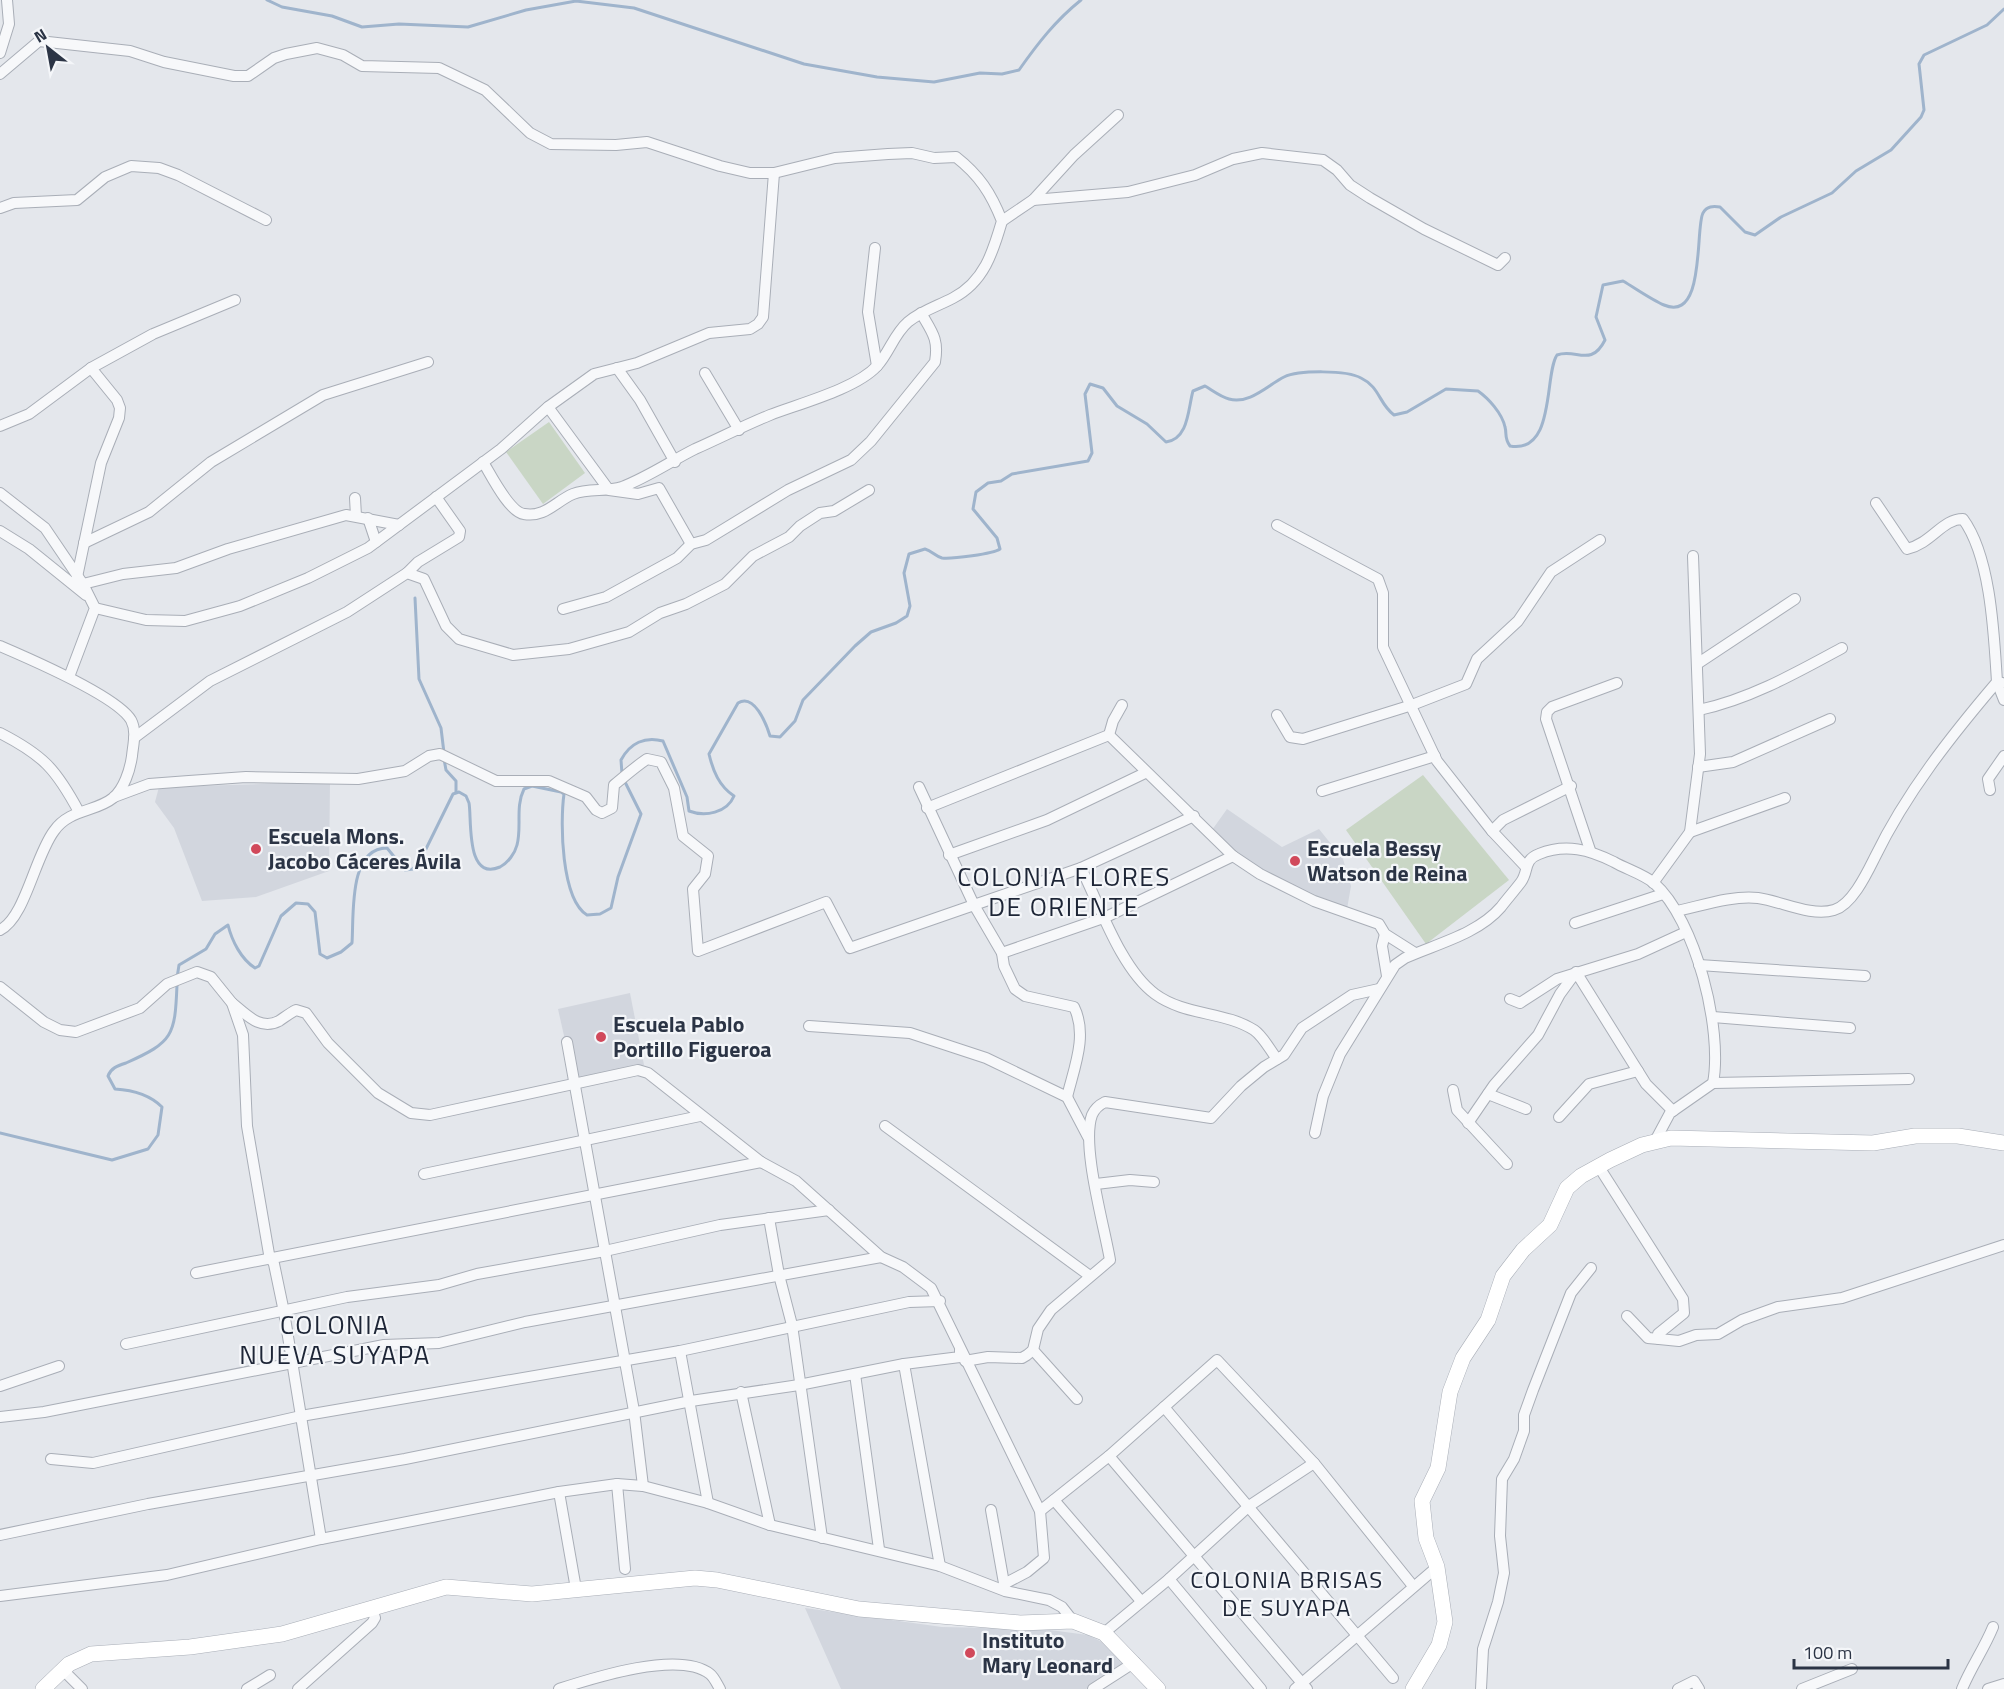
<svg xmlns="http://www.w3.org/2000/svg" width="2004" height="1689" font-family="'Titillium Web',sans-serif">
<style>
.built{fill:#d2d6de}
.green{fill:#c9d6c5}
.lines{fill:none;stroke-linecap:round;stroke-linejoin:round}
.stream{stroke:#9fb4cc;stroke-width:3}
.street-casing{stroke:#a9aeb7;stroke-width:12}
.secondary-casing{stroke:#a9aeb7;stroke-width:16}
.street{stroke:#f7f8fa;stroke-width:10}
.secondary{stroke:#fff;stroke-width:15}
.poi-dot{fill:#d1495b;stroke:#f4f6f9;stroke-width:2}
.labels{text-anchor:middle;stroke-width:4.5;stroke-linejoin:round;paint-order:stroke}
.poi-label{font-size:22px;font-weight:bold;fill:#2b3445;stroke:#f4f6f9;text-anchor:start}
.neighbourhood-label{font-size:24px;letter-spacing:1.5px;fill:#1d2536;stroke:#f4f6f9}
.quarter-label{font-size:26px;letter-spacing:1.5px;fill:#1d2536;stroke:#f4f6f9}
</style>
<rect width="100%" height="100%" fill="#e4e7ec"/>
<g class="built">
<polygon points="330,782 329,871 256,897 202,901 174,828 155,802 159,787"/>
<polygon points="1227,809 1282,847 1319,829 1343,859 1351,886 1347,909 1300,892 1250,864 1212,830"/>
<polygon points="630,993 644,1065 574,1080 558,1009"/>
<polygon points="805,1608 942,1627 1042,1629 1088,1635 1104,1643 1126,1664 1086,1689 841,1689"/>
</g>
<g class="green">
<polygon points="549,422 585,473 543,504 506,452"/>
<polygon points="1423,775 1509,880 1426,944 1346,830"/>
</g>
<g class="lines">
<g class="stream">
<path d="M267 0 282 7 332 16 362 27 399 24 468 27 526 10 576 1 634 8 804 64 877 77 934 82 980 73 1002 74 1019 70C1038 43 1056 20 1081 0"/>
<polyline points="415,598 419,679 441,728 444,753"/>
<polyline points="444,759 446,770 456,781 456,792"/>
<path d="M622 774 621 760C630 743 645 736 663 741L687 797 689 811C705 817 727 813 734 796 719 786 713 771 709 754L738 703C754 693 766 723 770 736L780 737 795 721 803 700 855 646 871 632 896 623 907 616 910 606 904 573 909 554 925 549C932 551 935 556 942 558 952 559 993 554 1000 549L997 538 973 509 976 492 988 483 1001 481 1012 474 1088 461 1092 453 1085 394 1090 384 1103 388 1117 406 1147 424 1166 442C1189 439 1188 408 1193 391L1205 386C1212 390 1221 397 1229 399 1249 405 1268 385 1284 377 1299 370 1347 370 1361 378 1380 387 1379 404 1394 415L1407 412 1446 389 1478 391C1488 398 1502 413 1505 427 1507 434 1504 438 1510 446 1556 454 1544 374 1557 355 1576 348 1591 368 1605 340L1596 317 1603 285 1623 281C1635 288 1652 300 1664 305 1706 323 1695 227 1703 213 1707 206 1713 206 1720 207L1745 232 1755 235 1781 217 1832 193 1856 171 1891 150 1921 117 1924 110 1919 64 1924 55 1987 25 2004 9"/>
<path d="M177 978 179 965 206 949 215 934 228 925C232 941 241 959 255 968L259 966 281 916 296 903 308 904 315 912 320 954 327 958 341 952 352 943C354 916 348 848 387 848L405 870 413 869 422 857 453 794 459 792 466 796 469 803C472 818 465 882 500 867 508 863 515 853 517 845 522 827 515 807 524 789L532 786 561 792 564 794C560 822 561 899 587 915L600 914 611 908 618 877 641 814 624 780"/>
<path d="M0 1133 112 1160 148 1149 158 1135 162 1107C149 1094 132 1090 115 1089L108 1076C111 1068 117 1066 126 1063 173 1042 175 1036 177 985"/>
</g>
<g class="street-casing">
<g id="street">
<polyline points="0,53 9,24 7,0"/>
<path d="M0 74 39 41 130 51 164 62 234 76H248L274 58 286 54 317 48 343 55 362 66 439 68 485 90 530 133 551 144 616 145 647 142 720 166 750 173H774L835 158 888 154 912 153 934 158 956 157C979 175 991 193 1002 221 993 252 984 282 953 298 938 306 921 311 908 322 894 334 889 353 877 366 856 389 798 404 770 415 745 425 720 438 695 449 671 461 648 477 622 487 607 492 588 488 573 494 556 501 545 518 524 514 509 512 491 475 483 462"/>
<polyline points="1033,200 1128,192 1195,175 1233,159 1262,153 1323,160 1337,170 1350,185 1370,198 1424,229 1498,265 1505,258"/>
<polyline points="0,208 14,203 77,200 105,177 131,166 159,168 178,175 266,220"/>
<polyline points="1002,221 1033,200 1074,155 1118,115"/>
<polyline points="875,248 868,312 877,366"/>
<polyline points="617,368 640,400 675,462"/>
<polyline points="705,373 739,430"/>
<polyline points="548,407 609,490 638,494 659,488 691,544"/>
<polyline points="0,426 29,414 91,368 153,334 235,300"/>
<polyline points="0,493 45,528 83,584 95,608 69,677"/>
<polyline points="355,498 356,516"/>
<polyline points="368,518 376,542"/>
<polyline points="1277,525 1378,579 1383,593 1383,647 1437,761 1492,831 1525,866"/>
<polyline points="0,531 29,549 86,595"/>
<polyline points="84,543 149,512 211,462 323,395 428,362"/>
<polyline points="407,573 418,562 459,537 460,531 436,497"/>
<polyline points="77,577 101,463 119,418 120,408 117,400 91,368"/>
<polyline points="83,584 123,574 176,568 228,549 346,515 399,525"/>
<polyline points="95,608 146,620 185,621 240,606 308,578 368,548 501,449 548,407 594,374 637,363 709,333 750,329 758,324 763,317 774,173"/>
<path d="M563 609 606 597 677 558 691 544 706 540 788 490 851 460 871 441 935 362C939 339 932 332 921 313"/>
<path d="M0 646C28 658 117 696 131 720 137 731 133 745 132 756 130 770 124 789 113 798 96 812 69 809 54 831 35 856 25 918 0 930"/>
<polyline points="1697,664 1795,599"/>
<polyline points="2002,683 1997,682 2004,700"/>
<path d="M1699 710C1750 699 1796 673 1842 648"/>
<polyline points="1277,715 1290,737 1303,739 1412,705 1466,684 1477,659 1518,621 1551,572 1600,540"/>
<path d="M0 733C43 755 56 769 79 812"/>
<polyline points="1109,735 1233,856 1260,874 1314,901 1379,924 1385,934 1415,953"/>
<polyline points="1109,735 1113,721 1122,705"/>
<polyline points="134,738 210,681 347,612 407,573 424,579 446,626 459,639 513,655 569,649 629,632 660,613 686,604 725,584 753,556 789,537 800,526 820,513 834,511 869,490"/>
<polyline points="1698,767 1733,762 1830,719"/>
<polyline points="919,787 974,905 1081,868 1194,816"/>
<polyline points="1990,790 1988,779 2004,756"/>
<polyline points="1322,791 1435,756"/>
<path d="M114 797 149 784 189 781 246 777 358 779 405 771 429 756 440 754 496 781H549L586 797 596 810 602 813 612 808 614 785C625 776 635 767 647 759L661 762 674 788 683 836 708 856 705 874 693 889 698 951 826 902 850 948 974 905 1002 953 1004 966 1015 989 1025 996 1074 1007C1088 1035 1074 1068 1067 1097"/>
<polyline points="927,808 1109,735"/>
<polyline points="1492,831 1503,820 1571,786"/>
<polyline points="1690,832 1785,798"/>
<polyline points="1590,850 1546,719 1547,712 1552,707 1617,683"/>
<polyline points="949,855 1047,820 1145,773"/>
<path d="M1081 868C1100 906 1121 969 1155 994 1185 1016 1224 1011 1254 1030 1263 1036 1270 1050 1277 1059"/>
<polyline points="1653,883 1690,832 1700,754 1693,556"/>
<path d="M1677 911C1701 906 1732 895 1758 898 1781 901 1811 917 1834 910 1852 905 1867 873 1875 857 1906 793 1951 736 1997 682 1994 635 1991 557 1963 519 1942 519 1932 543 1907 549L1876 503"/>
<polyline points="1575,923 1663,894"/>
<polyline points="1385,934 1382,946 1387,976"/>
<polyline points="1002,953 1106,917 1233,856"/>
<polyline points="1699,965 1865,976"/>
<polyline points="0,987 44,1022 60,1030 76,1032 140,1008 167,984 197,972 211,977 232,1003 243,1035 247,1126 269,1254 274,1264 284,1312 321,1539"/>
<polyline points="1510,999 1520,1003 1557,979 1638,954 1686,932"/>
<path d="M232 1003C246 1014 260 1031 279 1021 285 1017 290 1013 296 1010L306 1013 328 1043 378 1093 411 1113 430 1115 638 1070 648 1073 761 1162 796 1181 881 1257 903 1267 931 1288 1040 1511 1044 1558 1027 1572 1004 1584"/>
<polyline points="1713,1017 1850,1028"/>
<polyline points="809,1026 910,1033 986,1058 1067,1097 1088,1137"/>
<polyline points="567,1042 634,1411 643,1486"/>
<polyline points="1713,1083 1909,1079"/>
<polyline points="1453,1090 1457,1110 1507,1164"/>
<polyline points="1488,1094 1526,1109"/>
<polyline points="1559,1117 1589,1084 1638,1071"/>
<polyline points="1468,1123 1494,1085 1538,1035 1560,994 1576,972 1646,1084 1673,1111"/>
<polyline points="885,1126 1090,1276"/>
<path d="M1315 1133 1323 1096 1340 1054 1395 965 1405 958C1436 944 1478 934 1501 907 1507 899 1515 890 1521 882 1529 871 1523 860 1539 854 1566 843 1590 850 1614 862 1626 869 1643 874 1654 883 1696 920 1723 1030 1713 1083L1670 1113 1655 1141"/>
<polyline points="1599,1167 1683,1299 1684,1313 1658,1334 1659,1339 1679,1341 1696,1335 1718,1334 1742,1320 1778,1307 1842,1298 2004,1245"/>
<polyline points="424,1174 700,1116"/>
<polyline points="1096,1184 1130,1180 1154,1182"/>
<polyline points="769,1218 779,1275 792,1325 822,1538"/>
<polyline points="196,1273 761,1162"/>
<polyline points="1627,1316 1648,1338 1659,1339"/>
<polyline points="126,1344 347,1297 439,1285 477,1274 605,1251 720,1225 829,1210"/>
<polyline points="1033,1350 1077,1399"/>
<polyline points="680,1351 708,1503"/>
<path d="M965 1361 988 1357 1022 1358 1027 1355 1033 1350 1038 1329 1051 1310 1110 1260C1104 1225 1081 1145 1092 1115 1095 1108 1099 1105 1105 1102L1211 1118 1241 1086 1264 1067 1284 1055 1302 1028 1352 995 1379 989"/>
<polyline points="904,1364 940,1566"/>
<polyline points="855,1374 879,1549"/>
<polyline points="0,1386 59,1366"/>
<polyline points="741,1392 770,1525"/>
<polyline points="1164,1407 1393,1678"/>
<polyline points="0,1417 44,1412 384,1345 439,1343 525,1322 881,1257"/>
<polyline points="1109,1456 1307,1689"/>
<polyline points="51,1459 93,1463 301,1416 680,1351 909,1302 940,1301"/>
<polyline points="617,1484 625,1569"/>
<polyline points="559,1492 576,1589"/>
<polyline points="1054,1500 1141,1601"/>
<polyline points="991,1510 1005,1589"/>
<polyline points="1040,1511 1109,1456 1217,1360 1314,1463 1413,1586"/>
<polyline points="0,1535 148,1504 405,1459 691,1401 799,1385 904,1364 960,1357 960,1350"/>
<polyline points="1169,1579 1261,1689"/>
<polyline points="0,1596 167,1575 321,1539 559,1492 617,1484 643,1486 708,1503 770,1525 940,1566 1005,1591 1049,1600 1062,1607 1073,1621"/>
<polyline points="1104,1633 1169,1579 1249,1506 1314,1463"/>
<polyline points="62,1669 82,1689"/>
<polyline points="247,1689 270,1675"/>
<polyline points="298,1689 372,1623 375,1618 372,1608"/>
<path d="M559 1689C593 1678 679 1650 710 1674 714 1677 717 1684 720 1689"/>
<polyline points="1093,1689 1135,1662"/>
<polyline points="1295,1689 1437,1567"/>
<polyline points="1481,1689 1483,1649 1498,1602 1504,1573 1500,1536 1502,1479 1514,1459 1524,1431 1524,1415 1533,1390 1571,1293 1591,1268"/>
<polyline points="1678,1689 1694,1681 1699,1689"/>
<polyline points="1802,1689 1852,1669"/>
<path d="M1962 1689C1971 1667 1984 1649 1993 1627"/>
<polyline points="1988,1689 2004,1684"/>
</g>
</g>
<g class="secondary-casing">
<g id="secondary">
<polyline points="43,1689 69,1664 91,1654 190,1647 282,1634 446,1587 532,1594 695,1578 717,1580 859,1609 1020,1623 1073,1621 1104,1633 1158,1689"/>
<polyline points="1413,1689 1439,1645 1445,1622 1437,1567 1426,1538 1422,1501 1438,1468 1450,1392 1463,1358 1488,1320 1503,1276 1523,1250 1550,1225 1567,1188 1581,1176 1610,1160 1642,1145 1671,1138 1873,1143 1915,1136 1958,1136 2004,1143"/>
</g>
</g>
<use href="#street" class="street"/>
<use href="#secondary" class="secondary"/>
</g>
<g class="poi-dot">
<circle cx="256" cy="849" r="6"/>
<circle cx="1295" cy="861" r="6"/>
<circle cx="601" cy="1037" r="6"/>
<circle cx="970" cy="1653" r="6"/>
</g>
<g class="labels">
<g class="poi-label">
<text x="268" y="844">Escuela Mons.<tspan x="268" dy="25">Jacobo Cáceres Ávila</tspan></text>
<text x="1307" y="856">Escuela Bessy<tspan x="1307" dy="25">Watson de Reina</tspan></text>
<text x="613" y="1032">Escuela Pablo<tspan x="613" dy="25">Portillo Figueroa</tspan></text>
<text x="982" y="1648">Instituto<tspan x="982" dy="25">Mary Leonard</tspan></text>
</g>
<g class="neighbourhood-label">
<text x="1287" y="1588">COLONIA BRISAS<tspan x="1287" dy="28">DE SUYAPA</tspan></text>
</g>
<g class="quarter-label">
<text x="1064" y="886">COLONIA FLORES<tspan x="1064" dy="30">DE ORIENTE</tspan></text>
<text x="335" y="1334">COLONIA<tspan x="335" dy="30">NUEVA SUYAPA</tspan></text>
</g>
</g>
<g transform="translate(48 48) rotate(329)" stroke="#f4f6f9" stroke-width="4.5" paint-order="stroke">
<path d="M0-4.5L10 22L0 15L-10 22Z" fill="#2b3445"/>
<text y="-9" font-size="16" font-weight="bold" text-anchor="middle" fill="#2b3445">N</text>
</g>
<path d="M1794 1659v9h154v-9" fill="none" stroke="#2b3445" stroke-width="3"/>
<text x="1803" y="1659" font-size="18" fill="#2b3445" stroke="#f4f6f9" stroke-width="4.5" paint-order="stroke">100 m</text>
</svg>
